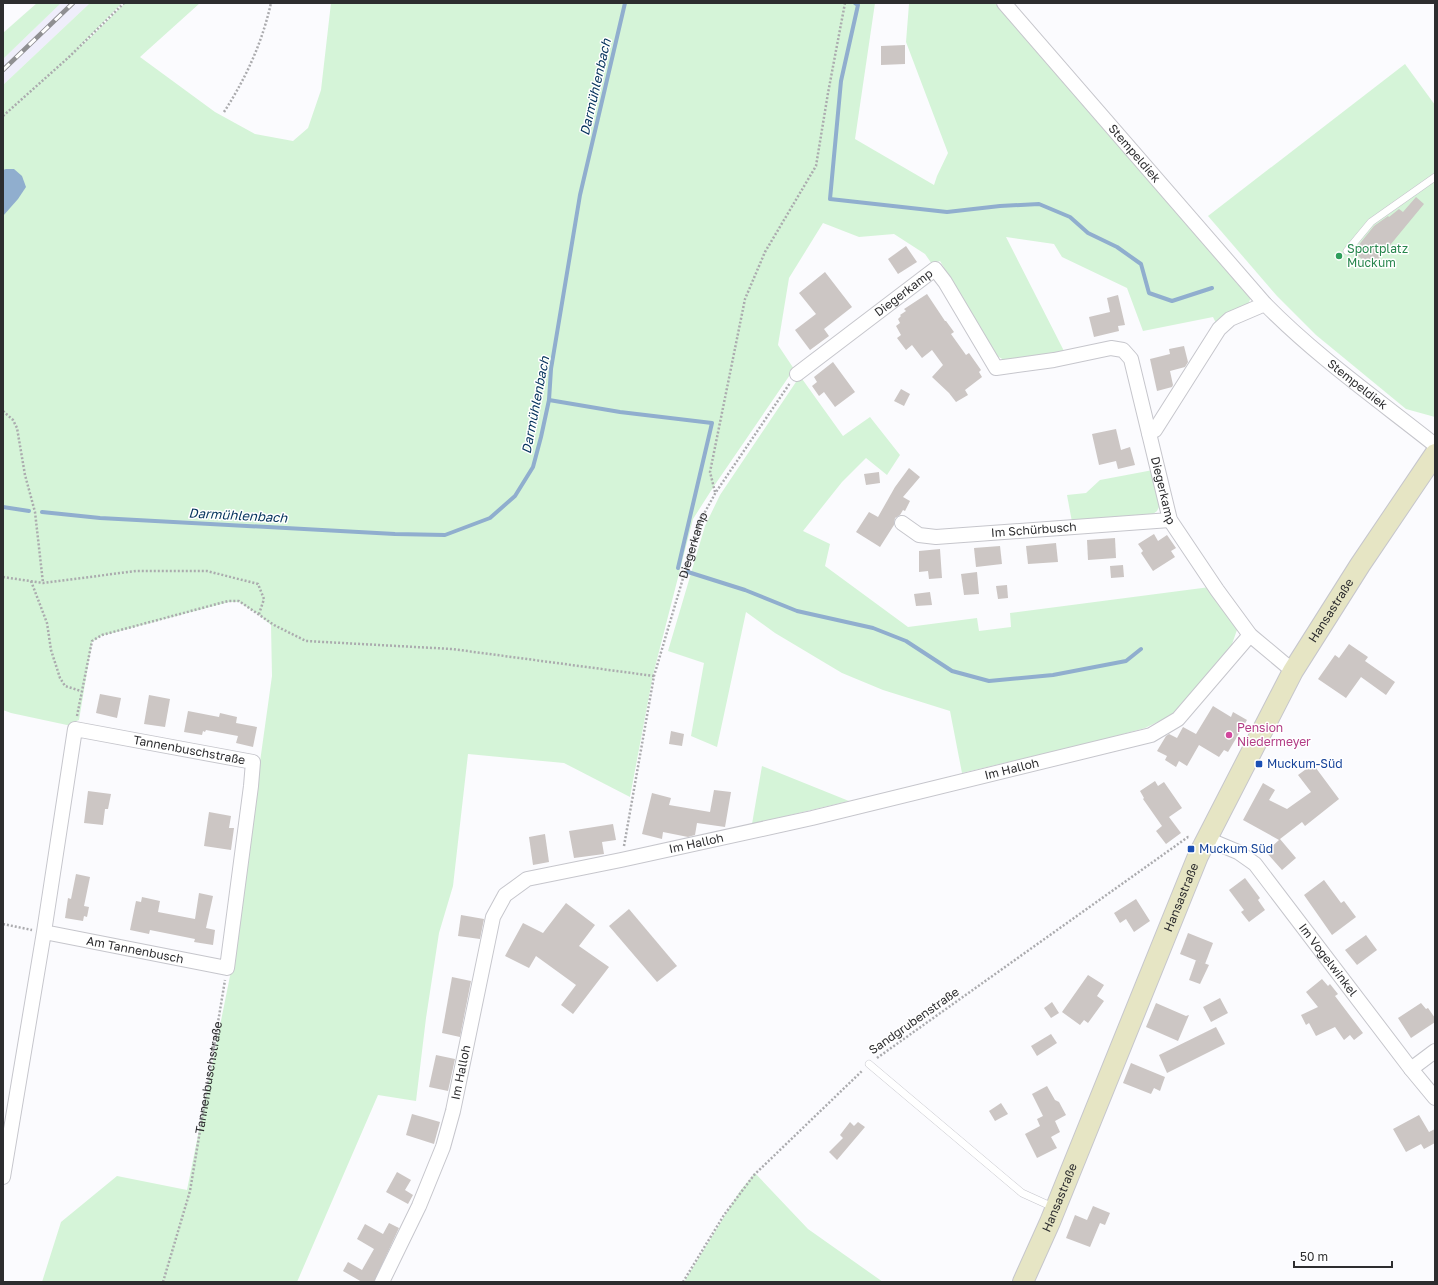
<svg xmlns="http://www.w3.org/2000/svg" width="1438" height="1285" font-family="'Golos Text',sans-serif">
<style>
.built{fill:#efeefb}
.green{fill:#d5f4d8}
.water{fill:#90aece}
.lines{fill:none;stroke-linecap:round;stroke-linejoin:round}
.stream{stroke:#90aece;stroke-width:4}
.building{fill:#ccc6c4}
.service-casing{stroke:#c6c6cc;stroke-width:8}
.minor-casing{stroke:#c6c6cc;stroke-width:16}
.secondary-casing{stroke:#c6c6cc;stroke-width:22}
.path{stroke:#ababae;stroke-width:2.5;stroke-dasharray:2 2;stroke-linecap:butt}
.service{stroke:#fff;stroke-width:7}
.minor{stroke:#fff;stroke-width:14}
.secondary{stroke:#e6e5c4;stroke-width:20}
.rail-casing{stroke:#8f8f92;stroke-width:4.5}
.rail{stroke:#fff;stroke-width:3;stroke-dasharray:9;stroke-linecap:butt}
.leisure-dot{fill:#2e9e5b;stroke:#fff;stroke-width:1.5}
.hotel-dot{fill:#d1479c;stroke:#fff;stroke-width:1.5}
.transit-dot{fill:#1a4fb4;stroke:#fff;stroke-width:1.5}
.labels{text-anchor:middle;stroke-width:3;stroke-linejoin:round;paint-order:stroke}
.street-label{font-size:12px;fill:#2d2d2f;stroke:#fff}
.leisure-label{font-size:12px;fill:#27864d;stroke:#fff;text-anchor:start}
.hotel-label{font-size:12px;fill:#b23c85;stroke:#fff;text-anchor:start}
.transit-label{font-size:12px;fill:#164399;stroke:#fff;text-anchor:start}
.water-label{font-size:13px;font-style:italic;fill:#04325c;stroke:#fff}
</style>
<rect width="100%" height="100%" fill="#fbfbfe"/>
<polygon class="built" points="61,3 90,3 3,85 3,59"/>
<g class="green">
<polygon points="37,3 61,3 3,59 3,33"/>
<polygon points="90,3 122,3 76,50 94,34 125,3 200,3 140,57 215,112 255,134 293,141 308,128 321,90 331,3 875,3 855,139 934,185 937,176 948,153 906,42 909,4 896,3 995,3 1251,297 1248,305 1217,325 1213,317 1143,331 1127,288 1062,257 1054,244 1006,237 1064,351 1018,362 1006,361 997,356 940,261 932,264 925,254 894,234 859,237 823,223 789,278 778,345 794,369 714,486 693,519 653,675 630,797 564,763 468,754 453,886 439,933 426,1018 416,1101 378,1095 297,1282 42,1282 61,1222 117,1176 187,1190 230,976 272,676 271,625 258,614 239,602 229,602 101,636 92,642 79,720 74,722 74,724 67,725 11,713 3,710 3,85"/>
<polygon points="1405,64 1435,105 1435,417 1406,409 1316,335 1277,296 1208,216"/>
<polygon points="800,376 843,436 870,417 900,455 887,475 866,458 842,482 803,531 830,544 825,566 908,627 977,618 979,631 1011,627 1010,613 1210,587 1238,627 1231,647 1192,698 1174,714 1145,728 1105,739 962,773 950,711 883,690 842,673 775,633 746,612 717,747 691,736 704,663 668,651 705,526 720,495"/>
<polygon points="1153,470 1160,505 1157,511 1153,514 1072,522 1067,495 1086,493 1100,480"/>
<polygon points="762,766 849,801 752,824"/>
<polygon points="755,1173 808,1229 883,1282 684,1282 740,1191"/>
</g>
<polygon class="water" points="6,169 14,169 22,176 26,187 18,199 3,216 3,170"/>
<g class="lines">
<g class="stream">
<polyline points="855,3 858,5 841,81 830,199 947,212 1000,206 1039,204 1070,217 1088,233 1117,247 1141,264 1149,293 1172,301 1212,288"/>
<polyline points="549,400 620,412 712,423 678,568"/>
<polyline points="3,507 29,511"/>
<polyline points="42,512 100,518 395,534 445,535 490,518 515,496 533,467 541,437 549,400 551,369 580,195 625,3"/>
<polyline points="688,572 745,590 797,611 873,628 906,641 952,671 989,681 1053,675 1126,661 1141,649"/>
</g>
</g>
<g class="building">
<polygon points="905,45 905,64 881,65 881,46"/>
<polygon points="1416,197 1424,204 1372,267 1353,252 1374,226 1388,216 1389,217 1399,209 1403,212"/>
<polygon points="906,246 917,262 898,274 888,259"/>
<polygon points="825,272 852,307 824,329 829,336 810,350 795,330 816,314 799,293"/>
<polygon points="927,294 945,321 946,321 954,332 951,334 966,355 969,353 981,370 979,372 982,377 965,390 968,395 956,402 949,393 932,377 943,365 932,350 922,358 912,345 906,350 897,338 901,335 896,326 900,323 898,319 901,316 900,315 906,311 904,309"/>
<polygon points="1118,295 1125,325 1118,326 1119,331 1094,337 1089,317 1110,312 1107,298"/>
<polygon points="1184,346 1188,362 1185,367 1170,371 1173,385 1172,387 1157,391 1150,359 1170,354 1169,349"/>
<polygon points="833,362 855,392 835,407 824,392 819,396 812,386 817,382 814,377"/>
<polygon points="901,389 910,394 904,406 894,401"/>
<polygon points="1116,429 1121,450 1130,447 1135,465 1118,469 1116,461 1099,465 1092,434"/>
<polygon points="909,468 920,477 903,497 910,501 905,511 903,510 900,515 895,518 894,525 880,547 856,532 869,512 878,517 895,487"/>
<polygon points="879,472 880,483 866,485 864,474"/>
<polygon points="1154,534 1158,541 1167,535 1176,548 1171,551 1175,557 1153,571 1141,553 1143,551 1138,544"/>
<polygon points="1115,538 1116,558 1088,560 1087,540"/>
<polygon points="1056,543 1058,562 1028,564 1026,546"/>
<polygon points="1000,546 1002,564 976,567 974,548"/>
<polygon points="940,549 942,578 929,579 928,571 919,572 919,551"/>
<polygon points="1123,565 1124,577 1111,578 1110,566"/>
<polygon points="977,572 979,594 964,595 961,574"/>
<polygon points="1007,585 1008,598 998,599 996,586"/>
<polygon points="930,592 932,605 916,606 914,594"/>
<polygon points="1349,644 1368,657 1365,661 1395,682 1386,695 1361,677 1346,698 1318,679 1335,655 1339,658"/>
<polygon points="100,694 121,698 117,718 96,713"/>
<polygon points="149,695 170,699 165,727 144,724"/>
<polygon points="1213,706 1231,717 1233,712 1247,720 1228,752 1224,750 1219,757 1199,745 1187,766 1179,761 1176,767 1165,760 1167,756 1157,751 1166,736 1169,734 1177,738 1183,727 1196,734"/>
<polygon points="188,711 219,717 220,713 237,717 236,723 257,727 253,747 236,743 238,736 206,730 205,732 203,731 202,735 184,732"/>
<polygon points="671,731 684,734 682,746 669,744"/>
<polygon points="1313,764 1339,799 1305,826 1302,822 1280,839 1296,858 1282,870 1266,852 1279,840 1243,820 1263,783 1275,790 1269,800 1287,809 1311,792 1298,775"/>
<polygon points="1155,781 1158,786 1164,782 1182,808 1169,817 1181,833 1166,844 1156,831 1162,826 1143,799 1144,798 1140,791"/>
<polygon points="714,790 731,792 725,827 697,823 695,835 688,837 663,832 662,839 642,834 652,793 671,798 669,805 710,812"/>
<polygon points="88,791 111,794 108,809 105,809 103,825 84,823"/>
<polygon points="209,812 231,816 229,828 234,828 231,850 204,846"/>
<polygon points="613,824 616,840 602,842 604,854 574,858 569,831"/>
<polygon points="545,834 549,862 533,865 529,837"/>
<polygon points="76,874 90,877 84,906 89,907 87,917 84,916 83,921 65,918 68,898 71,899"/>
<polygon points="1245,878 1260,898 1258,900 1265,910 1249,922 1241,912 1244,910 1229,890"/>
<polygon points="1324,880 1341,903 1344,901 1356,917 1332,935 1304,895"/>
<polygon points="199,893 213,896 206,928 215,930 213,945 194,942 195,939 150,930 149,934 130,930 136,901 141,902 142,897 160,901 158,912 195,919"/>
<polygon points="1136,899 1150,921 1134,932 1126,919 1120,923 1114,913"/>
<polygon points="566,903 595,925 579,946 609,967 573,1014 561,1005 576,985 536,956 529,968 505,956 523,923 543,933"/>
<polygon points="629,909 677,966 657,982 609,926"/>
<polygon points="461,915 484,919 480,939 458,936"/>
<polygon points="1188,933 1213,943 1205,964 1180,954"/>
<polygon points="1366,935 1377,950 1357,965 1345,950"/>
<polygon points="1196,960 1209,965 1200,984 1189,980"/>
<polygon points="1088,975 1104,985 1097,996 1104,1001 1088,1023 1084,1020 1080,1025 1062,1012"/>
<polygon points="452,977 471,981 460,1037 442,1033"/>
<polygon points="1322,979 1328,986 1330,984 1338,994 1335,996 1363,1033 1354,1040 1350,1035 1344,1040 1335,1027 1316,1036 1309,1023 1306,1025 1301,1015 1318,1007 1306,992"/>
<polygon points="1220,998 1228,1013 1211,1022 1203,1007"/>
<polygon points="1052,1002 1059,1013 1051,1018 1044,1008"/>
<polygon points="1156,1003 1186,1016 1189,1015 1178,1041 1146,1027"/>
<polygon points="1421,1003 1426,1009 1428,1008 1435,1018 1435,1022 1411,1038 1398,1018"/>
<polygon points="1216,1027 1225,1044 1167,1073 1159,1055"/>
<polygon points="1051,1034 1057,1043 1037,1056 1031,1046"/>
<polygon points="436,1055 455,1059 448,1091 429,1087"/>
<polygon points="1131,1063 1165,1077 1160,1091 1154,1088 1151,1094 1123,1083"/>
<polygon points="1047,1086 1055,1100 1059,1102 1066,1115 1055,1121 1060,1132 1051,1137 1057,1148 1037,1158 1025,1134 1040,1126 1037,1119 1043,1116 1032,1094"/>
<polygon points="1001,1103 1008,1114 995,1121 989,1111"/>
<polygon points="412,1114 440,1122 434,1144 406,1135"/>
<polygon points="1419,1115 1429,1132 1435,1129 1435,1143 1424,1149 1421,1144 1406,1152 1393,1129"/>
<polygon points="850,1122 854,1126 858,1122 865,1127 837,1160 829,1152 843,1138 840,1135"/>
<polygon points="397,1172 411,1180 405,1190 413,1195 408,1204 386,1192"/>
<polygon points="1093,1206 1110,1213 1105,1225 1100,1223 1090,1247 1066,1238 1075,1215 1087,1220"/>
<polygon points="389,1223 399,1228 374,1282 362,1282 343,1271 348,1262 362,1270 374,1249 357,1239 365,1224 383,1234"/>
</g>
<g class="lines">
<g class="service-casing">
<g id="service">
<polyline points="1347,251 1371,222 1435,177"/>
<polyline points="869,1064 1022,1193 1055,1208"/>
</g>
</g>
<g class="minor-casing">
<g id="minor">
<path id="s3" d="M1004 3 1265 304C1316 356 1377 399 1435 445"/>
<path id="s4" d="M797 374 935 269 945 282 996 368 1054 360 1111 348 1123 350 1131 359 1170 520 1217 590 1250 635 1293 671"/>
<polyline points="1149,433 1155,430 1219,329 1230,319 1265,304"/>
<path id="s5" d="M902 523 919 535 936 537 1170 520"/>
<path id="s6" d="M1207 839 1238 852 1255 864 1411 1069 1435 1098"/>
<polyline points="1411,1069 1435,1051"/>
<path id="s7" d="M3 1177 44 932 75 729 253 762 251 786 227 968 44 932"/>
<path id="s8" d="M382 1282 419 1206 443 1147 453 1111 493 917 505 895 527 879 621 860 812 818 1151 735 1178 719 1250 635"/>
</g>
</g>
<g class="secondary-casing">
<g id="secondary">
<path id="s9" d="M1023 1282 1050 1222 1198 856 1293 671 1360 565 1435 454"/>
</g>
</g>
<g class="path">
<path d="M224 112C246 78 262 43 271 3"/>
<polyline points="3,116 69,57 124,3"/>
<polyline points="3,411 13,420 17,428 25,475 35,512 43,583"/>
<polyline points="715,492 710,472 745,299 765,252 816,166 828,93 845,3"/>
<polyline points="3,577 43,583 136,571 207,571 258,584 264,599 259,614"/>
<polyline points="31,581 47,623 51,650 60,678 65,686 81,691"/>
<polyline points="77,716 92,641 102,635 228,601 239,601 274,625 306,641 452,649 654,676"/>
<path id="s1" d="M624 846 654 676 700 521 716 492 790 383"/>
<polyline points="3,924 32,930"/>
<polyline points="877,1058 1188,837 1190,837"/>
<path id="s2" d="M163 1282 190 1191 225 980"/>
<polyline points="683,1282 724,1215 754,1175 863,1070"/>
</g>
<use href="#service" class="service"/>
<use href="#minor" class="minor"/>
<use href="#secondary" class="secondary"/>
<g class="rail-casing">
<polyline id="rail" points="3,70 73,3"/>
</g>
<use href="#rail" class="rail"/>
</g>
<circle class="leisure-dot" cx="1339" cy="256" r="4"/>
<circle class="hotel-dot" cx="1229" cy="735" r="4"/>
<g class="transit-dot">
<rect x="1255" y="760" width="8" height="8" rx="2"/>
<rect x="1187" y="845" width="8" height="8" rx="2"/>
</g>
<g class="labels">
<g class="street-label">
<text dy="4" stroke="none"><textPath href="#s3" startOffset="199">Stempeldiek</textPath></text>
<text dy="4" stroke="none"><textPath href="#s4" startOffset="134">Diegerkamp</textPath></text>
<text dy="4" stroke="none"><textPath href="#s3" startOffset="521">Stempeldiek</textPath></text>
<text dy="4" stroke="none"><textPath href="#s4" startOffset="566">Diegerkamp</textPath></text>
<text dy="4" stroke="none"><textPath href="#s5" startOffset="136">Im Schürbusch</textPath></text>
<text dy="4" stroke="none"><textPath href="#s1" startOffset="309">Diegerkamp</textPath></text>
<text dy="4" stroke="none"><textPath href="#s9" startOffset="740">Hansastraße</textPath></text>
<text dy="4" stroke="none"><textPath href="#s7" startOffset="570">Tannenbuschstraße</textPath></text>
<text dy="4" stroke="none"><textPath href="#s8" startOffset="933">Im Halloh</textPath></text>
<text dy="4" stroke="none"><textPath href="#s8" startOffset="609">Im Halloh</textPath></text>
<text dy="4" stroke="none"><textPath href="#s9" startOffset="416">Hansastraße</textPath></text>
<text transform="translate(135 950) rotate(11)" y="4">Am Tannenbusch</text>
<text dy="4" stroke="none"><textPath href="#s6" startOffset="175">Im Vogelwinkel</textPath></text>
<text transform="translate(914 1021) rotate(-35)" y="4">Sandgrubenstraße</text>
<text dy="4" stroke="none"><textPath href="#s8" startOffset="225">Im Halloh</textPath></text>
<text dy="4" stroke="none"><textPath href="#s2" startOffset="210">Tannenbuschstraße</textPath></text>
<text dy="4" stroke="none"><textPath href="#s9" startOffset="92">Hansastraße</textPath></text>
</g>
<g class="leisure-label">
<text x="1347" y="253">Sportplatz<tspan x="1347" dy="14">Muckum</tspan></text>
</g>
<g class="hotel-label">
<text x="1237" y="732">Pension<tspan x="1237" dy="14">Niedermeyer</tspan></text>
</g>
<g class="transit-label">
<text x="1267" y="768">Muckum-Süd</text>
<text x="1199" y="853">Muckum Süd</text>
</g>
<g class="water-label">
<text transform="translate(595 87) rotate(-77)" y="5">Darmühlenbach</text>
<text transform="translate(535 405) rotate(-79)" y="5">Darmühlenbach</text>
<text transform="translate(238 515) rotate(3)" y="5">Darmühlenbach</text>
</g>
</g>
<rect width="1438" height="1285" fill="none" stroke="#2d2d2f" stroke-width="8"/>
<path d="M1294 1261v6h98v-6" fill="none" stroke="#2d2d2f" stroke-width="2"/>
<text x="1300" y="1261" font-size="12" fill="#2d2d2f" stroke="#ffffff" stroke-width="3" paint-order="stroke">50 m</text>
</svg>
